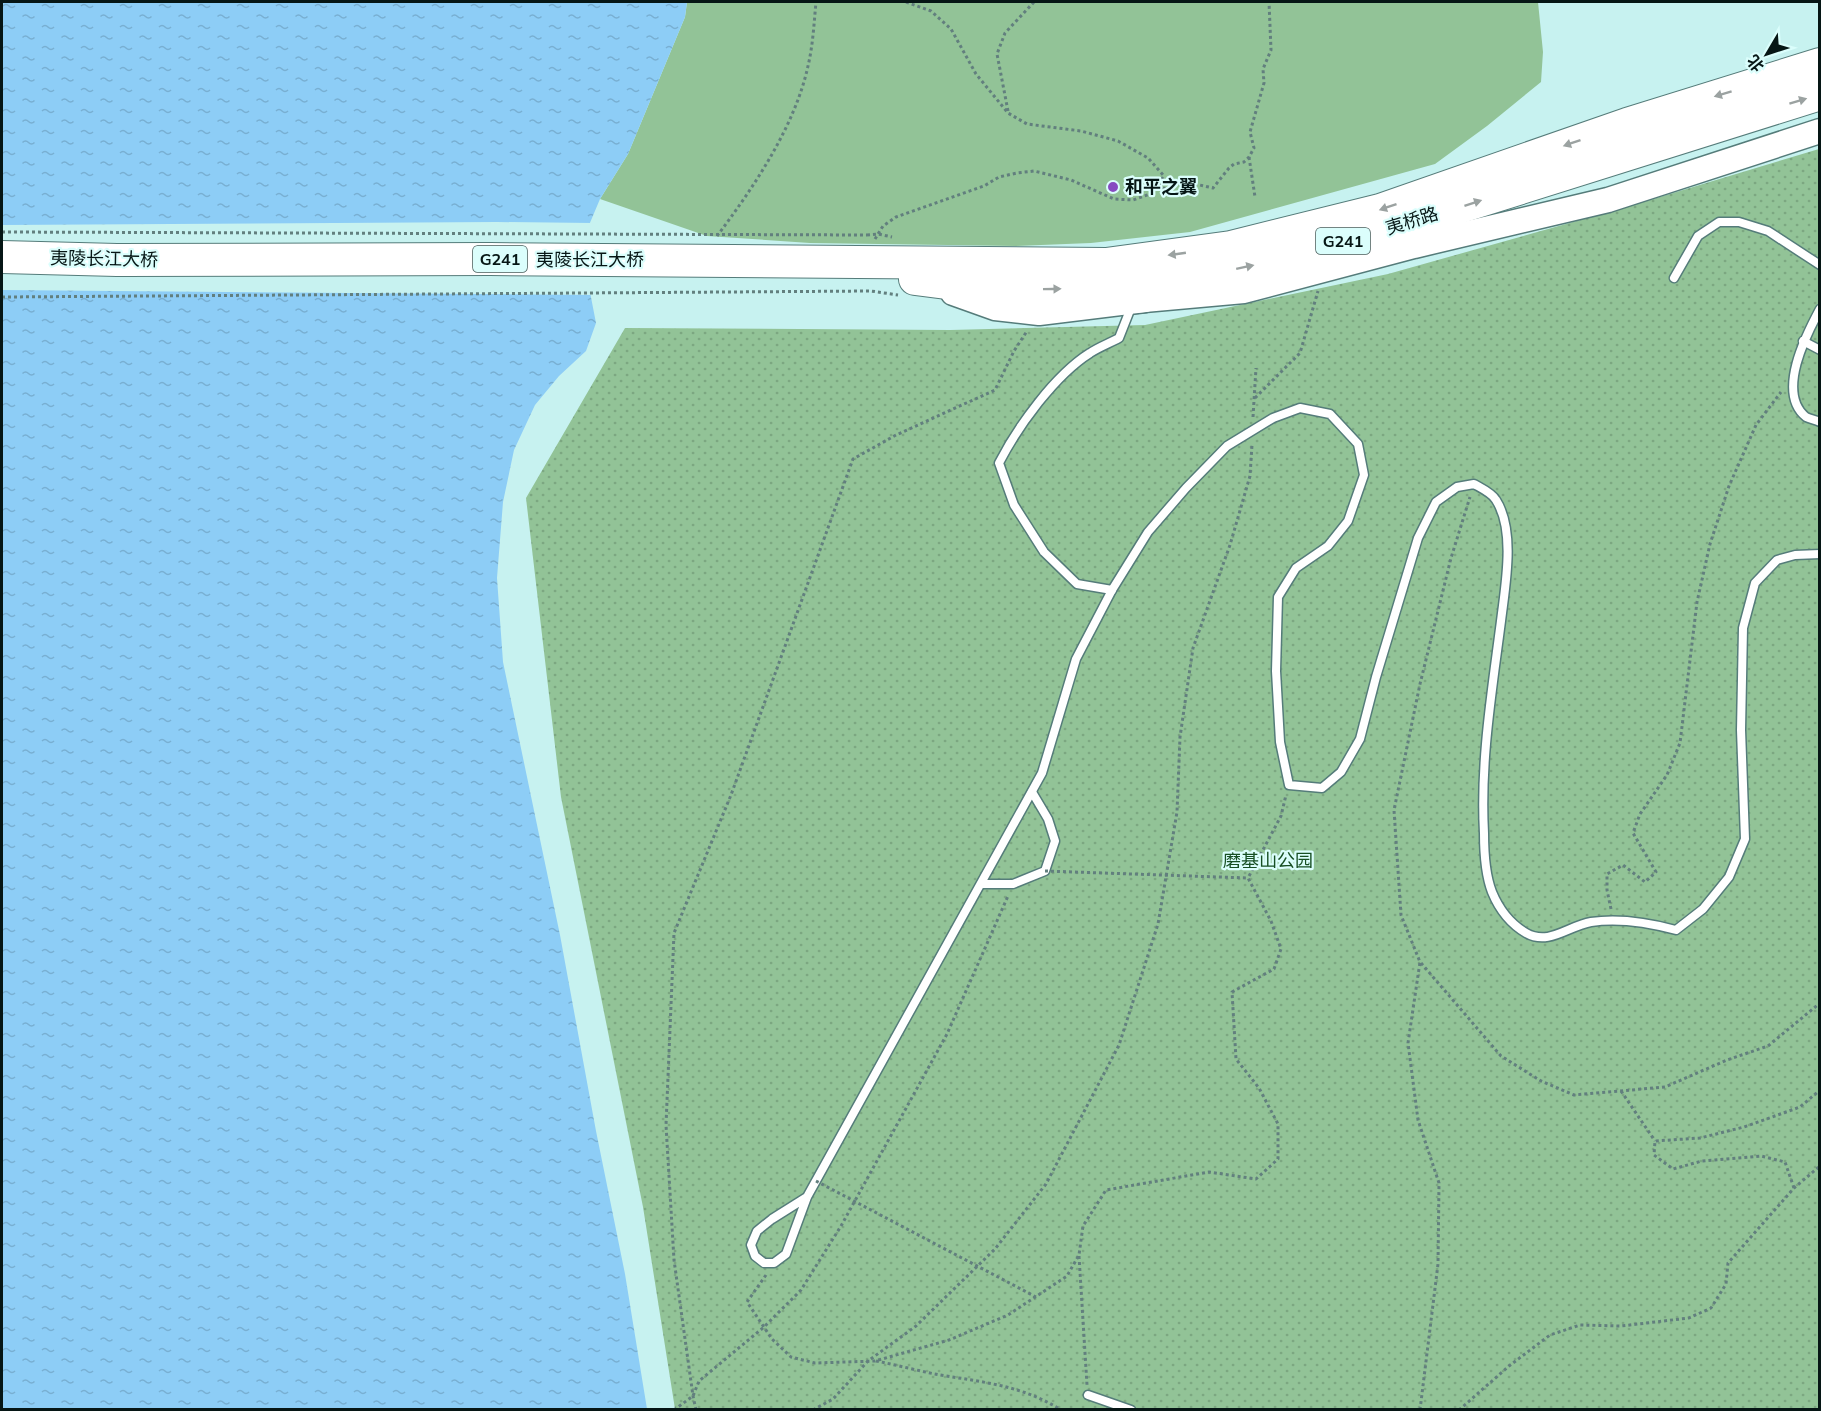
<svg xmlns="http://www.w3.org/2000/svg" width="1821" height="1411" font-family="Mulish,'Noto Sans SC',sans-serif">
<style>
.grass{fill:#92c397}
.park{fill:url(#park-dots)}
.water{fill:url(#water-ripples)}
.pier{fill:#c7f2f0}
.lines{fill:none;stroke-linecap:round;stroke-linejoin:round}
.lane-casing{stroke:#557c7a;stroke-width:11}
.secondary-casing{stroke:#557c7a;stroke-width:27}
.highway-casing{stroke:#557c7a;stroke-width:34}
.path{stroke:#627f7e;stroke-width:3;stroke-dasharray:3 3;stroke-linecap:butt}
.lane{stroke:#fff;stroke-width:8}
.secondary{stroke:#fff;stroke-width:24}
.highway{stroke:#fff;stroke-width:32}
.path-bridge{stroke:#627f7e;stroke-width:3;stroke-dasharray:3 3;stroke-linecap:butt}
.oneway{fill:#9ba2a1}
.poi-dot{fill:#874bc1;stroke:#dbfefc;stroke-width:2}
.labels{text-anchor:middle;stroke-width:4.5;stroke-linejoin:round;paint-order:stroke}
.shield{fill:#dbfefc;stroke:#465c5a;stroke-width:1.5}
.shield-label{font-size:16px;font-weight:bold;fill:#061615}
.poi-label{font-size:18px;font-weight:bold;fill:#061615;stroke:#dbfefc;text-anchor:start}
.street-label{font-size:18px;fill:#061615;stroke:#dbfefc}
.park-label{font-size:18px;fill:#174f23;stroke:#dbfefc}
</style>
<defs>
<pattern id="park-dots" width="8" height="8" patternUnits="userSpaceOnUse" patternTransform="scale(1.5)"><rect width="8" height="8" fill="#92c397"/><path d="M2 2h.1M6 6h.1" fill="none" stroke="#7ca781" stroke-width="1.8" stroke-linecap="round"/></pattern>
<pattern id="water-ripples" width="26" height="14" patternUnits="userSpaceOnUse" patternTransform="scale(1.5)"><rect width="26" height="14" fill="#8dcdf6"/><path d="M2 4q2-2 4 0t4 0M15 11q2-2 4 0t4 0" fill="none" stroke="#78afd2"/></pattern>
</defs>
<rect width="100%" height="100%" fill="#c7f2f0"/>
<polygon class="grass" points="687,2 1538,2 1543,52 1541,82 1487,126 1435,164 1190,232 1091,243 1016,246 810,243 707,236 600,199 628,154 685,17"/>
<polygon class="park" points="1819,149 1819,1409 675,1409 643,1207 561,797 526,498 625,328 950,330 1145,325 1388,274 1630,206"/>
<polygon class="water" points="2,2 687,2 685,17 628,154 600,199 584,237 589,287 596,323 586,351 559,376 535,405 514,450 503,502 497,578 503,662 560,935 596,1131 625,1274 647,1409 2,1410"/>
<polygon class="pier" points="497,222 593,223 587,237 594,295 2,290 2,225"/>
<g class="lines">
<g class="lane-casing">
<g id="lane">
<polyline points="1674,278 1698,236 1719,222 1739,222 1768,231 1820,265"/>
<path d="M1820 309C1806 335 1776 393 1806 417 1810 419 1816 420 1820 422"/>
<polyline points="1803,341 1820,350"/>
<path d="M1112 590 1077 584 1044 552 1014 505 999 463C1018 426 1055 375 1090 353 1099 347 1110 343 1119 338L1132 305"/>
<polyline points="982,884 1013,884 1045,871 1055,841 1048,819 1032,792"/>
<path d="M807 1197 772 1219 757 1231 751 1245 755 1256 764 1263H774L786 1254 807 1197 1042 773 1076 659 1112 590 1148 532 1186 488 1227 446 1273 418 1300 408 1330 414 1358 444 1364 475 1348 521 1328 546 1296 568 1278 597 1276 671 1280 742 1289 785 1322 788 1341 772 1360 739 1376 677 1418 538 1436 502 1457 487 1474 484C1481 488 1492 493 1496 500 1516 531 1505 587 1501 621 1492 691 1480 762 1484 833 1484 853 1485 874 1492 892 1499 909 1509 923 1526 933 1549 946 1568 926 1591 922 1618 918 1650 923 1676 930L1703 909 1729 877 1745 839 1741 730 1743 628 1755 583 1777 560 1795 555 1820 554"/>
<polyline points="1088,1395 1131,1410"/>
</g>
</g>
<g class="secondary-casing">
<g id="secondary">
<polyline points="953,293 995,308 1039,313 1145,300"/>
<polyline points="1133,301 1244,291 1414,246 1608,200 1820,131"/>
</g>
</g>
<g class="highway-casing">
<g id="highway">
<polyline points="2,257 117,260 490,259 1106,264 1231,247 1380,210 1627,124 1820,64"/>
<polyline points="915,279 993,289 1053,289 1173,282 1270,262 1403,225 1820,94"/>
</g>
</g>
<g class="path">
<polyline points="1008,111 997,54 1005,33 1034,2"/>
<polyline points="1249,157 1255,197"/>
<polyline points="1158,184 1168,191 1182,181 1213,188 1229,168 1234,164 1244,162 1249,157 1254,148 1250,132 1264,83 1263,69 1271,50 1269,2"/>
<polyline points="867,235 878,234 892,237"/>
<path d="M717 236C754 187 795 126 808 66 813 45 814 23 816 2"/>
<polyline points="875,239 883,226 896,217 984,186 999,177 1017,173 1034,171 1071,180 1114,199 1133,200 1150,194 1164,176 1148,158 1118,141 1081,131 1027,124 1008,113 976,74 951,29 931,11 906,2"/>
<polyline points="2,297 871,291 898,295"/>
<polyline points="1255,398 1300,353 1318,291"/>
<polyline points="1253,417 1256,368"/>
<polyline points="1611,909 1607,890 1607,874 1623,865 1645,882 1656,872 1633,833 1640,814 1667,775 1680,743 1697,602 1710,544 1729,486 1756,425 1781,392"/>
<polyline points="1421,963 1501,1056 1541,1081 1574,1095 1665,1087 1727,1060 1768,1046 1820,1003"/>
<polyline points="1621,1091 1655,1141"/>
<polyline points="1794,1188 1785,1162 1761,1156 1702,1161 1673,1169 1654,1155 1655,1141 1700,1138 1744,1127 1800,1107 1820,1090"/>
<polyline points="1079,1256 1087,1385"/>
<polyline points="766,1275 747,1302 772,1339 791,1357 815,1363 875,1361 949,1340 1008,1315 1067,1276 1079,1255 1083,1226 1106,1190 1209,1172 1256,1179 1278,1159 1278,1124 1259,1088 1236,1059 1232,992 1274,969 1281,949 1271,921 1248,878 1281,816 1286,795"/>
<path d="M876 1361C897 1365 919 1371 940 1375 983 1382 1024 1386 1061 1410"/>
<polyline points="674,1410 693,1396 699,1381 764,1327 801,1290 841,1226 947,1034 1008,896"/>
<polyline points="696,1410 693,1396 674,1260 666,1125 674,933 731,795 853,459 896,435 995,390 1014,351 1027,331"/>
<polyline points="813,1410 833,1399 868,1361 916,1326 995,1249 1046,1184 1119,1045 1158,924 1177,812 1180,737 1193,648 1230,545 1250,476 1252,445"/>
<polyline points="1420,1410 1438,1264 1439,1183 1418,1120 1408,1043 1420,962 1401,915 1394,810 1420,684 1451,558 1470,497"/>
<polyline points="1459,1410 1509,1366 1550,1335 1580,1325 1621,1326 1689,1318 1711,1308 1726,1284 1728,1263 1794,1188 1820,1166"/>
</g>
<use href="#lane" class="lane"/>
<use href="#secondary" class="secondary"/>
<use href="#highway" class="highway"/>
<g class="path-bridge">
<polyline points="2,232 867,235"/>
<polyline points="1045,871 1248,878"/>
<polyline points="816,1181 1036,1297"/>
</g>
</g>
<defs><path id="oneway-solid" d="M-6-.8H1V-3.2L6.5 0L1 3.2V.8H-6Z" transform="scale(1.5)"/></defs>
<g class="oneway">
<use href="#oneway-solid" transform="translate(1723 94) rotate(163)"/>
<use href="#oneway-solid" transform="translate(1798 101) rotate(-17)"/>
<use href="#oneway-solid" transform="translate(1572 143) rotate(161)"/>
<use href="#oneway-solid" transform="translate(1473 203) rotate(-18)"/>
<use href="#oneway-solid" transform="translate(1388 207) rotate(161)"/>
<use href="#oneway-solid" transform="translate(1177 254) rotate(172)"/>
<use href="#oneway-solid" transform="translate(1245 267) rotate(-12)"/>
<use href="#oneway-solid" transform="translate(1052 289) rotate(-1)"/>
</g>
<circle class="poi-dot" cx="1113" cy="187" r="6"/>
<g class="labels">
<g class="shield">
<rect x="1316" y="228" width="54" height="26" rx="4.5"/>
<rect x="473" y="246" width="54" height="26" rx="4.5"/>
</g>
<g class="shield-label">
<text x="1343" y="247">G241</text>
<text x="500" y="265">G241</text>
</g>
<g class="poi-label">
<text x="1125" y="193">和平之翼</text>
</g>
<g class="street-label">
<text transform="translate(1412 221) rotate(-17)" y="6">夷桥路</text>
<text transform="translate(104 259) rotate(1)" y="6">夷陵长江大桥</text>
<text x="590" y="266">夷陵长江大桥</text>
</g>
<g class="park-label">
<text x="1268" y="867">磨基山公园</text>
</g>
</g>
<rect width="1821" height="1411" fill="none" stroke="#061615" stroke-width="6"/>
<g transform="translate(1767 54) rotate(231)" stroke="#dbfefc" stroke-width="4.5" paint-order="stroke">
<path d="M0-4.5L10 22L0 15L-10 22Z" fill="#061615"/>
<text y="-9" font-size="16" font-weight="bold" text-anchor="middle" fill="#061615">北</text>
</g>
</svg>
